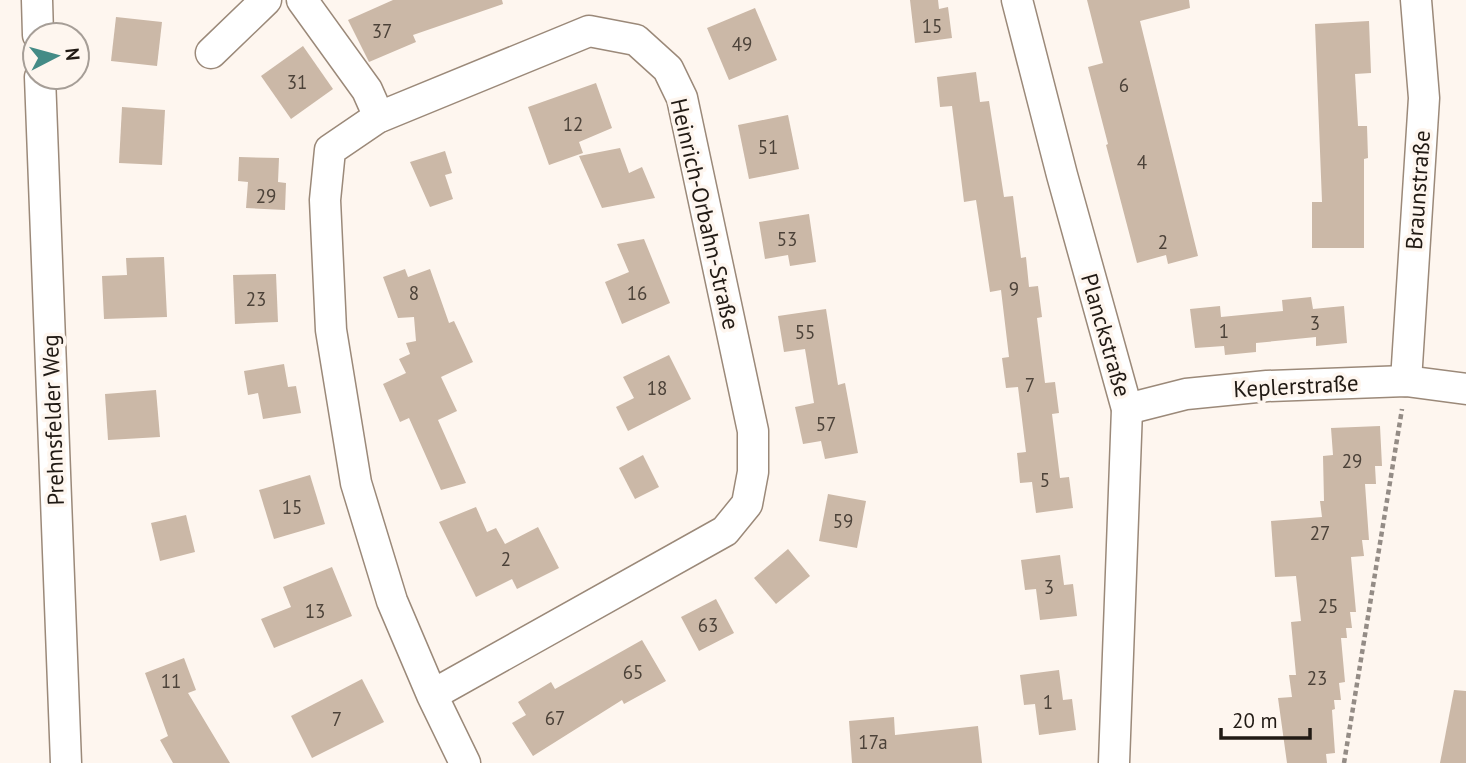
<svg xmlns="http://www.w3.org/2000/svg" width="1466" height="763" font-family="'PT Sans',sans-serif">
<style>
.building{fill:#cbb8a7}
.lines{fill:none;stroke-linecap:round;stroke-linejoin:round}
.street-casing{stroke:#9b8979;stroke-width:33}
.path{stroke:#948c86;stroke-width:4.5;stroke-dasharray:5 3.5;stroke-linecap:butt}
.street{stroke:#fff;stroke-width:30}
.labels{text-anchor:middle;stroke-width:7;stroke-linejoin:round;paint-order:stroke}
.number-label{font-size:19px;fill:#4c4239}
.street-label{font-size:23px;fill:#211a14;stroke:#fef6ef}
</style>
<rect width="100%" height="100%" fill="#fef6ef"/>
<g class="building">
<polygon points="393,0 502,0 503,4 413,35 416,42 369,62 348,20"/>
<polygon points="910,0 938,0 939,9 948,7 952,38 915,43"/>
<polygon points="1087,0 1189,0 1190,8 1140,21 1198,256 1168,264 1166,255 1137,263 1106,145 1108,144 1088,67 1103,63"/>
<polygon points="755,8 777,60 729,80 707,28"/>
<polygon points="116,17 162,22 157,66 111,61"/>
<polygon points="1369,21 1371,73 1355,74 1358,126 1367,126 1368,158 1364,159 1364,248 1312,248 1312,202 1322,202 1315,24"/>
<polygon points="303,46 333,89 291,119 261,76"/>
<polygon points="976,72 980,102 989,101 1004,197 1013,196 1021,258 1026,257 1029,287 1038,286 1042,317 1037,318 1045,383 1055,382 1059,413 1052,414 1060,478 1069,477 1073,508 1036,513 1032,482 1020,483 1017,453 1026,452 1018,387 1006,388 1002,358 1009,357 1001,290 990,292 976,200 964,202 952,106 940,107 937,77"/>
<polygon points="596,83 612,128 579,142 583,153 549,165 528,107"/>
<polygon points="122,107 165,110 162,165 119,163"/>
<polygon points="788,115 799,169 749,179 738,125"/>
<polygon points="620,148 629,173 642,167 655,198 602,208 579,156"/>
<polygon points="445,151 452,173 445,175 453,199 430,207 410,162"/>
<polygon points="239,157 279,158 278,182 286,183 285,210 246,208 248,182 238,181"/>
<polygon points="809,214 816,262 790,266 788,255 765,259 759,222"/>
<polygon points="644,239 670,303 622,324 605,282 629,272 617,244"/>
<polygon points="164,257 167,317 104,319 102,276 127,275 126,258"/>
<polygon points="405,269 408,277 430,269 449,323 454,321 473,362 441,377 457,411 438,420 466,483 441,490 409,418 400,422 383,384 406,373 399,359 410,354 406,343 416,341 414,317 398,318 383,277"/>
<polygon points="276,274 278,322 235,324 233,275"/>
<polygon points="1311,297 1313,309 1344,306 1347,343 1316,346 1316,337 1256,343 1256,352 1225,355 1224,346 1195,348 1190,309 1220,306 1221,317 1283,311 1282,300"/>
<polygon points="826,309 838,385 845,383 858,453 825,459 821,441 803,444 795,407 814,403 805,349 784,352 778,316"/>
<polygon points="669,355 691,399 628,431 616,407 634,398 623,377"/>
<polygon points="284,364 288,387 296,386 301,413 263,419 258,393 248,395 244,371"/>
<polygon points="156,390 160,437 108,440 105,394"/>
<polygon points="1380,426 1382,466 1375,466 1376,484 1365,484 1369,540 1362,540 1364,556 1351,557 1356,612 1350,612 1352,628 1346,628 1347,638 1341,638 1345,682 1339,683 1341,700 1334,700 1335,709 1332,710 1335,753 1326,754 1327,763 1287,763 1278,698 1292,697 1289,675 1296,675 1291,622 1301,621 1296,576 1275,577 1271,521 1322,517 1320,501 1324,501 1323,456 1333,455 1331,428"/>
<polygon points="643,455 659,487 635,499 619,468"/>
<polygon points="310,475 325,524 274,539 259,490"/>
<polygon points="828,494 866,501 857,548 819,541"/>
<polygon points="476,507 487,532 496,528 505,544 538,527 559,568 517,589 512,579 476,597 439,522"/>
<polygon points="186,515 195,552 160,561 151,523"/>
<polygon points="788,549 810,576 776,604 754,578"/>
<polygon points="1060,555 1064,585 1073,584 1077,616 1040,620 1036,589 1025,590 1021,560"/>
<polygon points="332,567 352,616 274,648 261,619 291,607 283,587"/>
<polygon points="716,599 734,633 699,651 681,617"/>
<polygon points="642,640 666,681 624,704 622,700 533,756 512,723 526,715 518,702 551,682 555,689"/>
<polygon points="184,658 196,690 188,693 230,763 173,763 160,740 168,736 145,673"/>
<polygon points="1059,670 1063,700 1072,699 1076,730 1039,735 1035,704 1024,705 1020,675"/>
<polygon points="362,679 384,722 312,758 291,716"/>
<polygon points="1454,690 1466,691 1466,763 1440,763"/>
<polygon points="894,717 895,735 978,726 982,763 852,763 849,721"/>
</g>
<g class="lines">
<g class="street-casing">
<g id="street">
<polyline points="37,0 38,35"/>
<polyline points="302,0 367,90 379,117"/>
<polyline points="1017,0 1062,175 1127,409 1114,763"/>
<polyline points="211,53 266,0"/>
<polyline points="40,77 66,763"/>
<polyline points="1406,381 1424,98 1416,0"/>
<polyline points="1127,409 1186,394 1267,386 1406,381 1466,389"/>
<polyline points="432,695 725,531 747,504 753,472 753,431 682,98 668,69 636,40 589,31 377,118 330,150 325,200 331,330 356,483 392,601 432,695 465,763"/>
</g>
</g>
<polyline class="path" points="1344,763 1402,409"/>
<use href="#street" class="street"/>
</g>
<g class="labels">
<g class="number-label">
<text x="932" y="33">15</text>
<text x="382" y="38">37</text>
<text x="742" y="51">49</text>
<text x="297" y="89">31</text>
<text x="1124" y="92">6</text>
<text x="573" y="131">12</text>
<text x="768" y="154">51</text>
<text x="1142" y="169">4</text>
<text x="266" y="203">29</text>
<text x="787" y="246">53</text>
<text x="1163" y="249">2</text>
<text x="1014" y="296">9</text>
<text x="414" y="300">8</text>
<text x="637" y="300">16</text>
<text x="256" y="306">23</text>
<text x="1315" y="330">3</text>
<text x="1224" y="338">1</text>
<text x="805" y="339">55</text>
<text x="1030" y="392">7</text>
<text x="657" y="395">18</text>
<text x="826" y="431">57</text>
<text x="1352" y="468">29</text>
<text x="1045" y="487">5</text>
<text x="292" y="514">15</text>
<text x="843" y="528">59</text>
<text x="1320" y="540">27</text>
<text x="506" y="566">2</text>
<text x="1049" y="594">3</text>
<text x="1328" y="613">25</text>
<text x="315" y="618">13</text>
<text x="708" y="632">63</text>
<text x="633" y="679">65</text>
<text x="1317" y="685">23</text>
<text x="171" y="688">11</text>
<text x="1048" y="709">1</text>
<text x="555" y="725">67</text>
<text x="337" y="726">7</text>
<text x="873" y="749">17a</text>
</g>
<g class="street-label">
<text transform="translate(1418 190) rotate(-86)" y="8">Braunstraße</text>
<text transform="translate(705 214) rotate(77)" y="8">Heinrich-Orbahn-Straße</text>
<text transform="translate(1106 335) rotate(74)" y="8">Planckstraße</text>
<text transform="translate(1296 386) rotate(-3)" y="8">Keplerstraße</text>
<text transform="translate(53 420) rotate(-92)" y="8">Prehnsfelder Weg</text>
</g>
</g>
<g transform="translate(56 56) rotate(84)"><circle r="33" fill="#fef6ef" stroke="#a69e97" stroke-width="2"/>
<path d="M0-5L12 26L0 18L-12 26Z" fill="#448b86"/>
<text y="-10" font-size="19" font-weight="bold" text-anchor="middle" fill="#211a14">N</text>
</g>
<path d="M1221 728v10h89v-10" fill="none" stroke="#211a14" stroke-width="3.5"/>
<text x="1232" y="728" font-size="21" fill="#211a14" stroke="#fef6ef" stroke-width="5" paint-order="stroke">20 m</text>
</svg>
